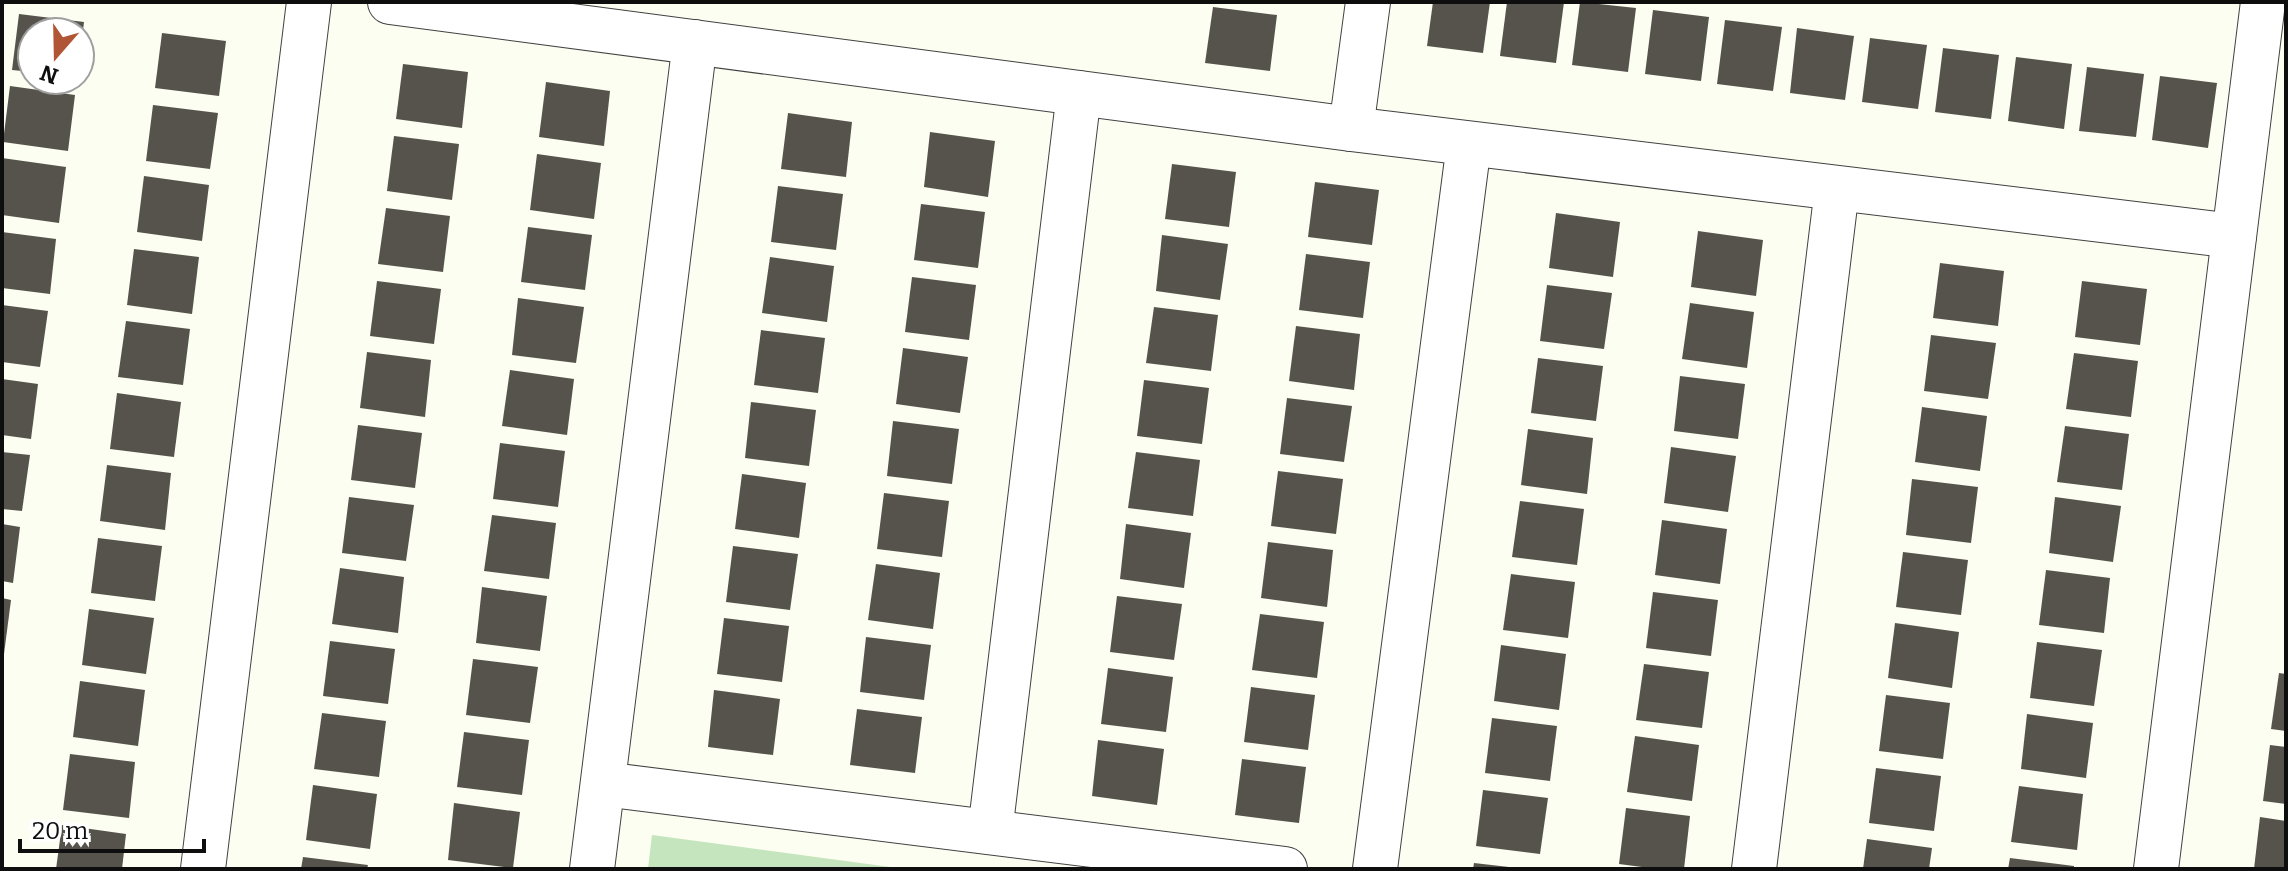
<svg xmlns="http://www.w3.org/2000/svg" width="2288" height="871" font-family="Bitter,serif">
<style>
.green{fill:#c5e5be}
.building{fill:#56534c}
.lines{fill:none;stroke-linecap:round;stroke-linejoin:round}
.minor-casing{stroke:#414141;stroke-width:46}
.minor{stroke:#fff;stroke-width:44}
</style>
<rect width="100%" height="100%" fill="#fcfef1"/>
<polygon class="green" points="652,835 905,869 648,869"/>
<g class="building">
<polygon points="1433,2 1490,2 1483,53 1427,46"/>
<polygon points="1507,2 1564,2 1556,63 1500,56"/>
<polygon points="1580,2 1636,8 1628,72 1572,65"/>
<polygon points="1213,7 1277,15 1270,71 1205,63"/>
<polygon points="1653,10 1709,17 1701,81 1645,74"/>
<polygon points="19,14 84,22 82,38 80,38 80,32 32,32 32,72 12,70"/>
<polygon points="1725,20 1782,27 1773,91 1717,84"/>
<polygon points="1797,28 1854,36 1845,100 1790,93"/>
<polygon points="162,33 226,41 219,96 155,88"/>
<polygon points="1870,38 1927,45 1918,109 1862,102"/>
<polygon points="1943,48 1999,55 1991,119 1935,112"/>
<polygon points="2016,57 2072,64 2064,129 2008,121"/>
<polygon points="403,64 468,72 462,128 396,119"/>
<polygon points="2087,67 2144,74 2136,137 2079,131"/>
<polygon points="2160,76 2217,83 2208,148 2152,140"/>
<polygon points="546,82 610,91 604,146 539,137"/>
<polygon points="10,86 75,95 68,151 3,142"/>
<polygon points="153,105 218,113 210,169 146,161"/>
<polygon points="788,113 852,122 846,177 781,169"/>
<polygon points="930,132 995,141 988,197 924,187"/>
<polygon points="394,136 459,144 452,200 387,191"/>
<polygon points="537,154 601,163 594,219 530,210"/>
<polygon points="2,158 66,167 59,223 2,215"/>
<polygon points="1172,164 1236,172 1229,227 1165,219"/>
<polygon points="144,176 209,185 202,241 137,232"/>
<polygon points="1315,182 1379,190 1372,245 1308,237"/>
<polygon points="778,186 843,194 836,250 771,242"/>
<polygon points="921,204 985,212 978,268 914,260"/>
<polygon points="386,208 450,216 443,272 378,264"/>
<polygon points="1556,213 1620,222 1613,277 1549,268"/>
<polygon points="528,227 592,235 585,290 521,282"/>
<polygon points="1698,231 1763,240 1756,296 1691,287"/>
<polygon points="2,232 56,239 50,294 2,288"/>
<polygon points="1162,235 1228,244 1220,300 1156,291"/>
<polygon points="134,249 199,257 192,314 127,305"/>
<polygon points="1306,254 1370,262 1363,318 1299,310"/>
<polygon points="770,257 834,266 827,322 762,313"/>
<polygon points="1940,263 2004,271 1998,326 1933,318"/>
<polygon points="912,277 976,285 969,340 905,332"/>
<polygon points="377,281 441,289 434,344 370,336"/>
<polygon points="2082,281 2147,289 2140,345 2075,337"/>
<polygon points="1547,285 1612,293 1604,349 1540,341"/>
<polygon points="518,298 584,307 576,363 512,355"/>
<polygon points="1690,303 1754,312 1747,368 1682,359"/>
<polygon points="2,305 48,311 40,367 2,362"/>
<polygon points="1154,307 1218,315 1211,371 1146,363"/>
<polygon points="126,321 190,329 183,385 118,377"/>
<polygon points="1296,326 1360,334 1354,390 1289,381"/>
<polygon points="761,330 825,338 818,393 754,385"/>
<polygon points="1931,335 1996,343 1988,399 1924,391"/>
<polygon points="903,348 968,357 960,413 896,404"/>
<polygon points="367,352 431,360 425,417 360,408"/>
<polygon points="2074,353 2138,361 2131,417 2066,409"/>
<polygon points="1538,358 1603,366 1596,421 1531,413"/>
<polygon points="510,370 574,379 567,435 502,426"/>
<polygon points="1680,376 1745,384 1738,439 1674,431"/>
<polygon points="2,379 38,384 31,439 2,435"/>
<polygon points="1144,380 1209,388 1202,444 1137,436"/>
<polygon points="117,393 181,402 174,457 110,449"/>
<polygon points="1287,398 1352,406 1344,462 1280,454"/>
<polygon points="751,402 816,410 809,466 745,458"/>
<polygon points="1922,407 1987,416 1980,471 1915,462"/>
<polygon points="893,421 959,429 952,484 887,476"/>
<polygon points="358,425 422,433 415,488 351,480"/>
<polygon points="2065,426 2129,434 2122,490 2057,482"/>
<polygon points="1528,429 1593,438 1587,494 1521,485"/>
<polygon points="500,443 565,451 558,507 493,499"/>
<polygon points="1671,447 1736,456 1728,512 1664,503"/>
<polygon points="2,452 30,455 22,511 2,509"/>
<polygon points="1136,452 1200,460 1193,516 1128,508"/>
<polygon points="107,465 171,473 165,530 100,521"/>
<polygon points="1278,471 1343,479 1336,534 1271,526"/>
<polygon points="742,474 806,483 799,538 735,529"/>
<polygon points="1912,479 1978,487 1971,543 1906,535"/>
<polygon points="884,493 949,501 942,557 877,549"/>
<polygon points="349,497 414,505 406,561 342,553"/>
<polygon points="2055,497 2121,506 2113,562 2049,553"/>
<polygon points="1520,501 1584,509 1577,565 1512,557"/>
<polygon points="492,515 556,523 549,579 484,571"/>
<polygon points="1662,520 1727,529 1720,584 1655,575"/>
<polygon points="2,524 20,527 13,583 2,581"/>
<polygon points="1126,524 1191,533 1184,588 1120,579"/>
<polygon points="98,538 162,546 155,601 91,593"/>
<polygon points="1268,542 1333,550 1327,607 1261,598"/>
<polygon points="733,546 798,554 790,610 726,602"/>
<polygon points="1903,552 1968,560 1961,615 1896,607"/>
<polygon points="876,564 940,573 933,629 868,620"/>
<polygon points="340,568 404,577 398,633 332,624"/>
<polygon points="2046,570 2110,578 2104,633 2039,625"/>
<polygon points="1511,574 1575,582 1568,638 1503,630"/>
<polygon points="482,587 547,596 540,651 476,643"/>
<polygon points="1653,592 1718,600 1711,656 1646,648"/>
<polygon points="1117,596 1182,604 1174,660 1110,652"/>
<polygon points="2,598 11,600 4,654 2,654"/>
<polygon points="89,609 154,618 146,674 82,665"/>
<polygon points="1260,614 1324,622 1317,678 1252,670"/>
<polygon points="724,618 789,626 782,682 717,674"/>
<polygon points="1895,623 1959,632 1952,688 1888,678"/>
<polygon points="866,637 931,645 924,700 860,692"/>
<polygon points="330,641 395,649 388,704 323,696"/>
<polygon points="2037,642 2102,650 2094,706 2030,698"/>
<polygon points="1501,645 1566,654 1559,710 1494,701"/>
<polygon points="473,659 538,667 530,723 466,715"/>
<polygon points="1644,664 1709,672 1702,728 1636,720"/>
<polygon points="1108,668 1173,677 1166,732 1101,724"/>
<polygon points="2279,673 2286,674 2286,731 2271,729"/>
<polygon points="80,681 145,690 138,746 73,737"/>
<polygon points="1251,687 1315,695 1308,750 1244,742"/>
<polygon points="714,690 780,699 773,755 708,747"/>
<polygon points="1886,695 1950,703 1943,759 1879,751"/>
<polygon points="857,709 922,717 915,773 850,765"/>
<polygon points="322,713 386,721 379,777 314,769"/>
<polygon points="2027,714 2093,723 2086,778 2021,769"/>
<polygon points="1492,718 1557,726 1550,781 1485,773"/>
<polygon points="464,732 529,740 522,795 457,787"/>
<polygon points="1635,736 1699,745 1692,801 1627,792"/>
<polygon points="1098,740 1164,749 1157,805 1092,796"/>
<polygon points="2270,745 2286,747 2286,804 2263,801"/>
<polygon points="70,754 135,762 129,818 63,810"/>
<polygon points="1242,759 1306,767 1299,823 1235,815"/>
<polygon points="1876,768 1941,776 1934,831 1869,823"/>
<polygon points="313,785 377,794 370,849 306,840"/>
<polygon points="2019,786 2083,794 2077,850 2011,842"/>
<polygon points="1483,790 1548,798 1540,854 1476,846"/>
<polygon points="454,803 520,812 513,868 448,860"/>
<polygon points="1626,808 1690,816 1684,869 1657,869 1619,864"/>
<polygon points="2260,817 2286,821 2286,869 2254,869"/>
<polygon points="62,825 126,834 122,869 56,869"/>
<polygon points="1867,839 1932,848 1929,869 1863,869"/>
<polygon points="303,857 368,865 367,869 301,869"/>
<polygon points="2010,858 2074,866 2074,869 2008,869"/>
<polygon points="1474,863 1509,867 1509,869 1473,869"/>
</g>
<g class="lines">
<g class="minor-casing">
<g id="minor">
<polyline points="390,2 1351,129 2234,236"/>
<polyline points="1351,129 1368,2"/>
<polyline points="603,784 1285,869"/>
<polyline points="990,832 1079,93"/>
<polyline points="203,869 309,2"/>
<polyline points="592,869 695,42"/>
<polyline points="1375,869 1469,144"/>
<polyline points="1754,869 1837,189"/>
<polyline points="2156,869 2263,2"/>
</g>
</g>
<use href="#minor" class="minor"/>
</g>
<rect width="2288" height="871" fill="none" stroke="#0e0e0e" stroke-width="8"/>
<g transform="translate(56 56) rotate(200)"><circle r="38" fill="#ffffff" stroke="#9f9f9f" stroke-width="2"/>
<path d="M0-6L14 30L0 20L-14 30Z" fill="#b15634"/>
<text y="-12" font-size="22" font-weight="bold" text-anchor="middle" fill="#0e0e0e">N</text>
</g>
<path d="M20 839v12h184v-12" fill="none" stroke="#0e0e0e" stroke-width="4"/>
<text x="32" y="839" font-size="24" fill="#0e0e0e" stroke="#ffffff" stroke-width="6" paint-order="stroke">20 m</text>
</svg>
